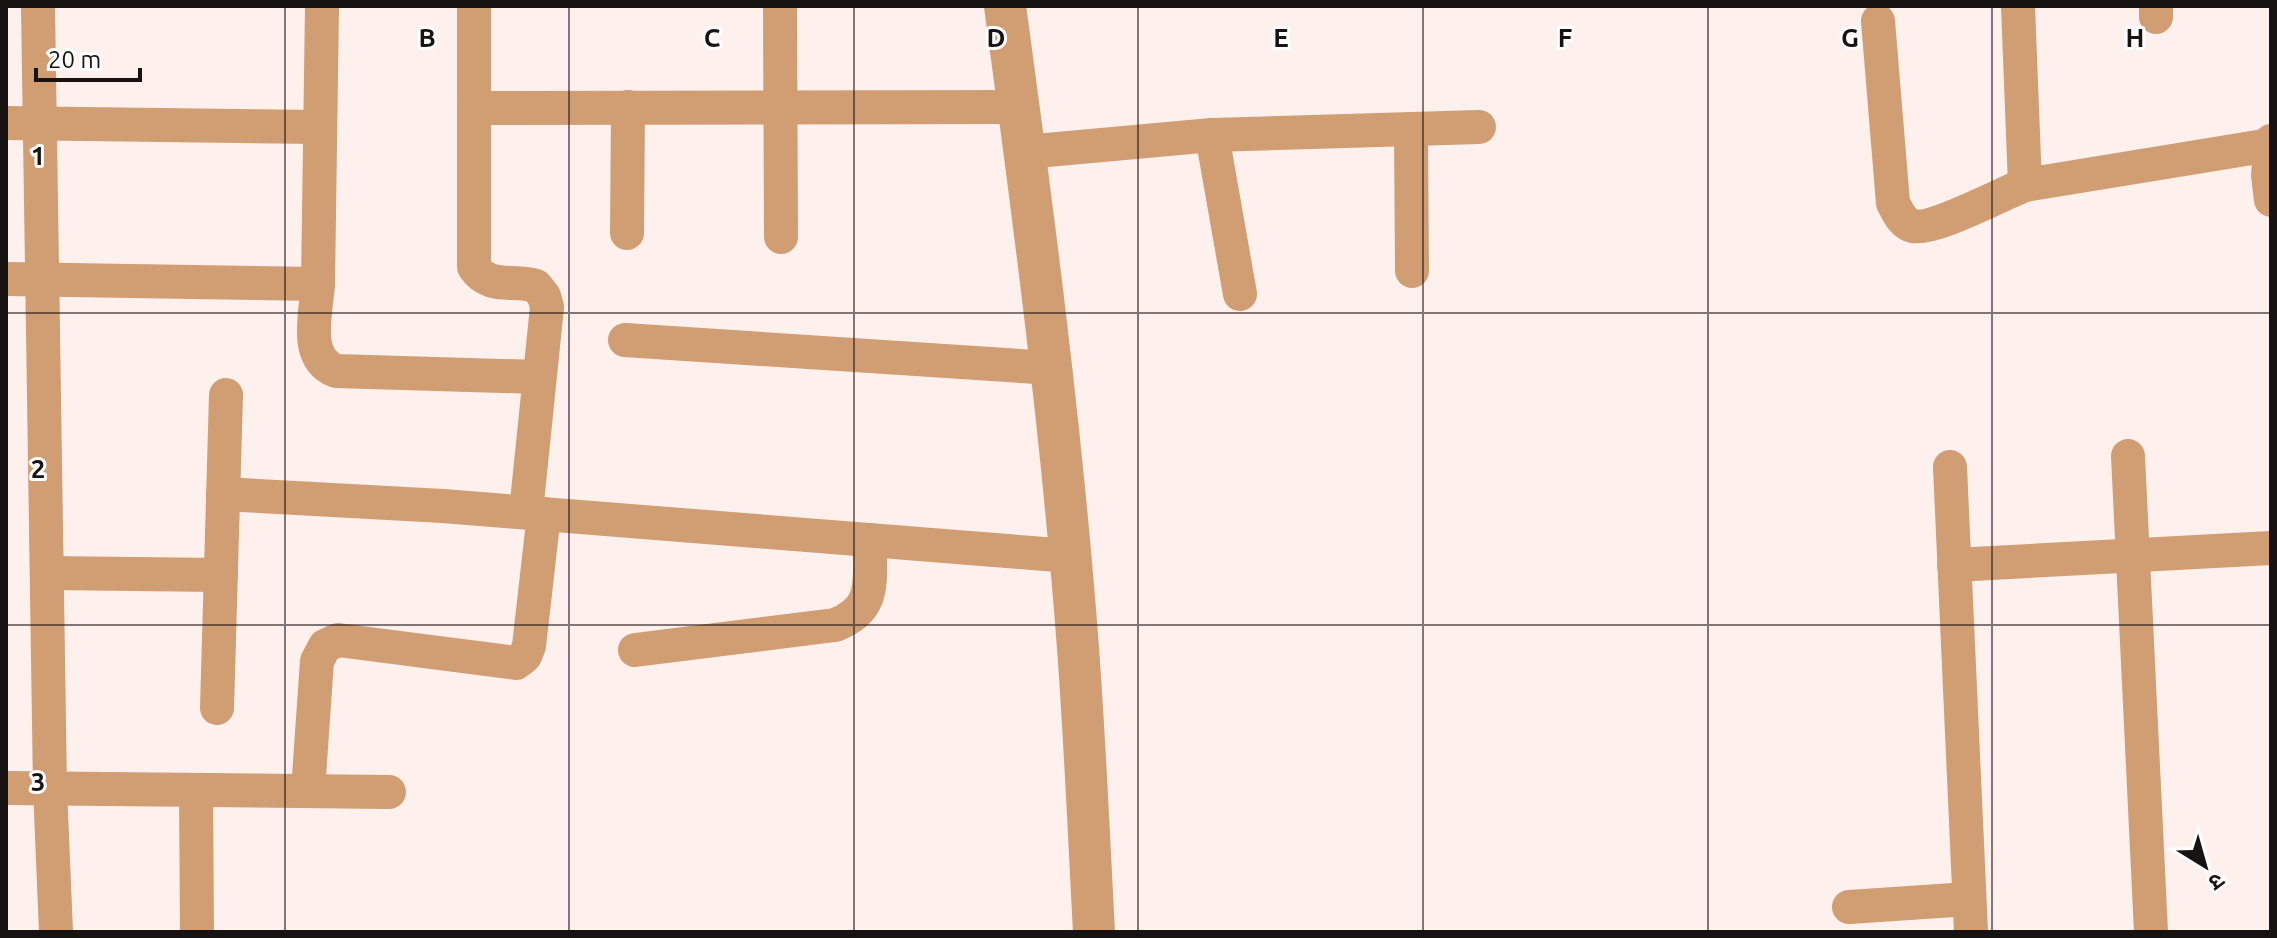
<svg xmlns="http://www.w3.org/2000/svg" width="2277" height="938" font-family="Ubuntu,'Noto Sans Devanagari',sans-serif">
<style>
.lines{fill:none;stroke-linecap:round;stroke-linejoin:round}
.minor{stroke:#d19d73;stroke-width:34}
.tertiary{stroke:#d19d73;stroke-width:42}
.grid{fill:none;stroke:#171312;stroke-width:2;stroke-opacity:0.55}
.grid-label{font-size:26px;text-anchor:middle;font-weight:bold;fill:#171312;stroke:#fff;stroke-width:6;stroke-linejoin:round;paint-order:stroke}
</style>
<rect width="100%" height="100%" fill="#fdf0ed"/>
<g class="lines">
<g class="minor">
<polyline points="38,6 50,788 56,932"/>
<path d="M474 6V267C489 290 513 279 536 286L544 296 547 307 526 512"/>
<polyline points="780,6 781,237"/>
<polyline points="2018,6 2025,185"/>
<polyline points="2156,17 2156,6"/>
<path d="M1878 21 1893 203C1898 212 1902 223 1913 226 1933 231 2001 194 2025 185L2270 145"/>
<polyline points="474,108 1019,107"/>
<polyline points="6,123 319,127"/>
<polyline points="1411,129 1412,271"/>
<polyline points="1212,135 1240,294"/>
<polyline points="2271,141 2268,175 2271,200"/>
<polyline points="1025,152 1212,135 1479,127"/>
<polyline points="627,233 628,107"/>
<polyline points="6,279 318,284 322,6"/>
<path d="M318 284C316 314 303 358 336 371L539 377"/>
<polyline points="625,340 1051,368"/>
<polyline points="2128,456 2151,932"/>
<polyline points="1950,467 1971,932"/>
<polyline points="223,494 443,506 1070,556"/>
<polyline points="1954,565 2271,548"/>
<polyline points="47,573 221,575"/>
<path d="M635 650 835 625C878 609 869 579 870 540"/>
<polyline points="217,708 226,395"/>
<polyline points="6,788 389,792"/>
<polyline points="196,790 197,932"/>
<polyline points="308,791 317,661 325,646 338,640 516,663 525,656 529,646 544,514"/>
<polyline points="1849,907 1969,899"/>
</g>
<path class="tertiary" d="M1005 6C1034 220 1062 433 1078 648 1085 743 1089 838 1094 932"/>
</g>
<path class="grid" d="M285 6V932M569 6V932M854 6V932M1138 6V932M1423 6V932M1708 6V932M1992 6V932M6 313H2271M6 625H2271"/>
<g class="grid-label">
<text x="427" y="47">B</text>
<text x="712" y="47">C</text>
<text x="996" y="47">D</text>
<text x="1281" y="47">E</text>
<text x="1565" y="47">F</text>
<text x="1850" y="47">G</text>
<text x="2135" y="47">H</text>
<text x="38" y="165">1</text>
<text x="38" y="478">2</text>
<text x="38" y="791">3</text>
</g>
<rect width="2277" height="938" fill="none" stroke="#171312" stroke-width="16"/>
<g transform="translate(2205 866) rotate(143)" stroke="#ffffff" stroke-width="6" paint-order="stroke">
<path d="M0-6L14 30L0 20L-14 30Z" fill="#171312"/>
<text y="-12" font-size="22" font-weight="bold" text-anchor="middle" fill="#171312">उ</text>
</g>
<path d="M36 68v12h104v-12" fill="none" stroke="#171312" stroke-width="4"/>
<text x="48" y="68" font-size="24" fill="#171312" stroke="#ffffff" stroke-width="6" paint-order="stroke">20 m</text>
</svg>
